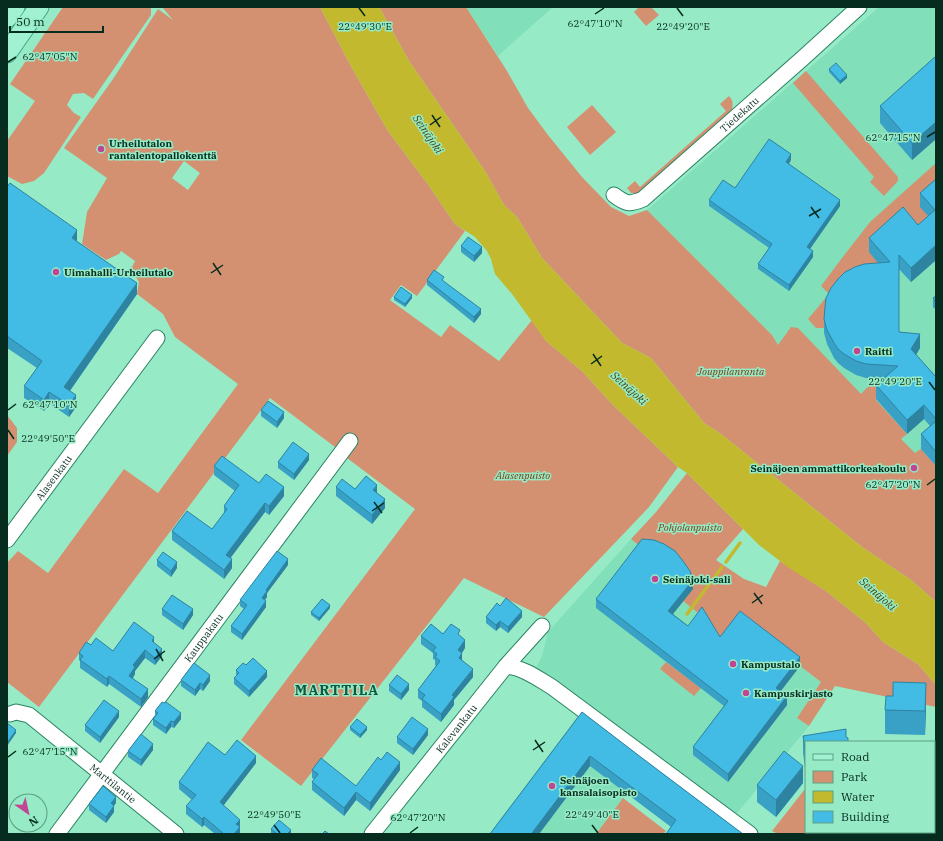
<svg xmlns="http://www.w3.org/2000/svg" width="943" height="841" font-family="'IBM Plex Serif',serif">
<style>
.built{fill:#81e0b9}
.green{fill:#d49172;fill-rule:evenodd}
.water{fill:#c3b92f}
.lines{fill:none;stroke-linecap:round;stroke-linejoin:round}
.stream{stroke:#c3b92f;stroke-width:3.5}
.minor-casing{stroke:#2b8364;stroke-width:17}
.major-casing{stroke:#41a881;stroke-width:21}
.minor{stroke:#fff;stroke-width:15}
.major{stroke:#a0f2d3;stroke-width:19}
.wall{fill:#39a1c5}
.shaded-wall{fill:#2e83a0}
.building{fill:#42bbe5;stroke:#2e83a0}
.ticks{fill:none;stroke:#062c1f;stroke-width:1.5}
.poi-dot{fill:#c24594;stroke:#96ebc6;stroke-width:1.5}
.labels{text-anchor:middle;stroke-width:3;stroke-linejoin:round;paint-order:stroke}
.street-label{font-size:10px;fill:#062c1f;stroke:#96ebc6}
.poi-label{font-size:10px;font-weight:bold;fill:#062c1f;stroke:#96ebc6;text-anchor:start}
.park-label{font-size:10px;font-style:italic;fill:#7d3812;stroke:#96ebc6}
.water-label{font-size:11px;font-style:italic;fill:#49450f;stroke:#96ebc6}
.district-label{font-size:14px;font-weight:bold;letter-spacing:1px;fill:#125840;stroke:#96ebc6}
.ticks-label{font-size:10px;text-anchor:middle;fill:#062c1f;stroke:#96ebc6;stroke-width:3;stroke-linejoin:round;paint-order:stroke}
</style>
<rect width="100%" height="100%" fill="#96ebc6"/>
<g class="built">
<polygon points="466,7 553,7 498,56"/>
<polygon points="879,7 936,7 936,514 781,352 772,335 647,210"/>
<polygon points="631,539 740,620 821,682 797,718 809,726 729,823 649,764 596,834 489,834 580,713 535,670 542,656 548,632"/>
</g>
<g class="green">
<polygon points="63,7 151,7 151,15 93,99 84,93 73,94 67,105 74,113 81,117 44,173 34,181 22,184 7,176 7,141 35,101 10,84"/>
<path d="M162 7H320L352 68 388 131 427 183 455 224 465 231 417 296 401 285 390 300 441 337 450 325 499 361 532 320 546 341 582 371 613 405 678 467 649 507 632 525 544 617 464 578 301 786 241 740 415 509 347 458 339 450 270 398 39 707 7 682V563L18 551 48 573 124 469 158 493 238 384 175 337 163 314 137 294 139 282 131 269 135 261 121 251 119 254 106 260 82 244 87 212 107 178 64 148 113 79 158 9 173 20ZM184 161 200 173 188 190 172 178Z"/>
<polygon points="379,7 466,7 507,71 528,108 548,135 582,177 611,207 629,216 647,210 772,335 778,345 791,327 798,328 861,394 876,378 888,377 876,400 907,434 901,439 915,453 921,449 936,466 936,602 911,580 862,547 721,434 704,423 651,358 622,343 542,258 517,217 504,205 485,171 409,61"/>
<polygon points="639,7 651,7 659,15 646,26 634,12"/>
<polygon points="806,71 898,177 898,181 884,196 870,182 874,177 793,83"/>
<path d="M729 96C734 101 733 106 731 113L645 190 637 194 631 193 627 188 635 181 640 187 726 111 720 104Z"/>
<polygon points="592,105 616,132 590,155 567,127"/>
<polygon points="936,163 935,225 888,273 824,328 816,328 808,319 829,294 821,286 842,258 870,222"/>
<polygon points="7,415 17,428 17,442 7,456"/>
<polygon points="687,473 743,529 716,560 744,579 766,587 780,561 826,591 866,623 883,642 918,664 936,685 936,707 835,686 809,726 797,718 821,682 740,620 720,647 702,616 683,601 642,548 631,539 656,512"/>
<polygon points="666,662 701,688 694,696 660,669"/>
<polygon points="805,789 806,789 806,832 814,832 813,834 778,834 772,831"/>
<polygon points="623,798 666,831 663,834 596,834"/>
</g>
<polygon class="water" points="320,7 379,7 409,61 485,171 504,205 517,217 542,258 622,343 651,358 704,423 721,434 862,547 911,580 936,602 936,685 918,664 883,642 866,623 826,591 789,568 759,545 687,473 678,467 613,405 582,371 546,341 512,294 495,274 491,259 487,251 475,237 455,224 427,183 388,131 352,68"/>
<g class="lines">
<g class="stream">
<polyline points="726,562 740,543"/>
<polyline points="687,614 722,567"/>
</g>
<g class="minor-casing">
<g id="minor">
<path id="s1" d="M614 195C626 204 629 205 643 199L803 58 859 7"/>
<path id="s2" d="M7 540 157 338"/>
<path d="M506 666C524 668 537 678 552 687L750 834"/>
<path id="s3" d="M10 714 16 712 29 715 176 834"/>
<path id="s4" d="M57 834 350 441"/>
<path id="s5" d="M372 834 506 666 542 626"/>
<polyline points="878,834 879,832"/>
</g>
</g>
<g class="major-casing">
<g id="major">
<polyline points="7,18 15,7"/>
<polyline points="7,53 39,7"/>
</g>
</g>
<use href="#minor" class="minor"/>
<use href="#major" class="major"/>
</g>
<g class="wall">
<polygon points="936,56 936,139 912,160 880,123 880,106"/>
<polygon points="829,69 847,78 840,84 829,72"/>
<polygon points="791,160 789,164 840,206 810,249 813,257 789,291 758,269 758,264 769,248 709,206 709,200 735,188"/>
<polygon points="936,179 936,260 911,282 899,269 899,332 920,348 916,355 936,377 936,466 921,449 921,434 930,426 924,419 907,434 876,399 876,385 883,379 866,378 856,375 844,368 838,363 834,358 827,344 824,333 824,319 878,263 869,252 869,238 918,225 928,216 920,207 920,193"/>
<polygon points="7,187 77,241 137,294 70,391 76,407 69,417 49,403 44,411 24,398 24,386 37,368 7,348"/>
<polygon points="461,246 482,253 474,262 461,252"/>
<polygon points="427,280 481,314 474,323 427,285"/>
<polygon points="936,296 936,310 933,307 933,298"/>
<polygon points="394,297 412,298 405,307 394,300"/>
<polygon points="261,410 284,418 277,428 261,416"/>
<polygon points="309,460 294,480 278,468 278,462"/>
<polygon points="214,466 259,483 284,496 269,515 265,512 230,558 232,568 224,579 172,540 172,531 212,529 224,514 224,506 235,491 214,475"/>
<polygon points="336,487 355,489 377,494 385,508 372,524 336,496"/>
<polygon points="157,560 177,568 171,577 157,566"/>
<polygon points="288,565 267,593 267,597 265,600 266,607 242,640 231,632 231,626 244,609 240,606 240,600"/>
<polygon points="693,589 673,614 688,626 800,666 781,691 787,705 728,782 693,755 693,747 724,706 596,608 596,599"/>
<polygon points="500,606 522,617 508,633 500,627 496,631 486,623 486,617"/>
<polygon points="330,608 319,621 311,615 311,612"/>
<polygon points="162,609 193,615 183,630 162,615"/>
<polygon points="443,634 460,636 465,648 462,653 462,660 473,677 454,700 454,705 441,722 422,707 422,701 418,698 418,690 436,666 435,665 435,660 433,659 433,653 421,644 421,636"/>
<polygon points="154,643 162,656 155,665 145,658 135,671 135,674 133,678 148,697 141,707 109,684 107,687 80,668 80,661 79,660 79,653 91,645 113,651"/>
<polygon points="246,665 267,677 249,697 234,684 234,678 236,676 236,670"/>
<polygon points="181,680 210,681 203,691 200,689 195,696 181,686"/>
<polygon points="389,685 409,690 401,700 389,691"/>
<polygon points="926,707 925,735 885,734 885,710"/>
<polygon points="155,711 181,719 174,728 171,727 166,734 153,725 153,719 155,716"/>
<polygon points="582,712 642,758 743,834 666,834 671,827 590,766 539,834 490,834"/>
<polygon points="119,717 100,743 85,731 85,725"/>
<polygon points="350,727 367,730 360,738 350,730"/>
<polygon points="428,735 413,755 397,743 397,737"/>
<polygon points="803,736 846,737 806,742 806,775 803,753"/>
<polygon points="153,750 141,766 128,757 128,751"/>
<polygon points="225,755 256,763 223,806 240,820 240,834 215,834 204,825 202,827 186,814 186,806 192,800 179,789 179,782"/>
<polygon points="381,760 400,770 370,811 356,800 344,816 312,790 312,782 314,779 312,778 312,770 356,786"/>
<polygon points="803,783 776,817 757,802 757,785"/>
<polygon points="116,803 114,806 114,812 106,823 89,810 89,804"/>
<polygon points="271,829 291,834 271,834"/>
<polygon points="892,832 927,832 926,834 892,834"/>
</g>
<g class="shaded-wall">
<polygon points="847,75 847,78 840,84 840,81"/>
<polygon points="936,122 936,139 912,160 912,143"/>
<polygon points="791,154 791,160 786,168 786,162"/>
<polygon points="840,200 840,206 807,253 807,247"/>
<polygon points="77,230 77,241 72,238"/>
<polygon points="936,245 936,260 911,282 911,268"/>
<polygon points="482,247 482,253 474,262 474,256"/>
<polygon points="813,251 813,257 789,291 789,285"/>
<polygon points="137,283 137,294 64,399 64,387"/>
<polygon points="412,295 412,298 405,307 405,304"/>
<polygon points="481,309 481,314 474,323 474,317"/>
<polygon points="920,334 920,348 911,363 911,349"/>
<polygon points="49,392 49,403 44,411 44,400"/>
<polygon points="76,395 76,407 69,417 69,405"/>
<polygon points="924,405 924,419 907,434 907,420"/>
<polygon points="284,412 284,418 277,428 277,422"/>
<polygon points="309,454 309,460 294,480 294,474"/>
<polygon points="377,485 377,494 373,490"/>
<polygon points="284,487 284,496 269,515 269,506"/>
<polygon points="385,499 385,508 372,524 372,515"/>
<polygon points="265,503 265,512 226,564 226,555"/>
<polygon points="232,559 232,568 224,579 224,570"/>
<polygon points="288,559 288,565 267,593 267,597 262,604 262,598 266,590"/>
<polygon points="177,562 177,568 171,577 171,571"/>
<polygon points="693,580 693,589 668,620 668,611"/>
<polygon points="266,601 266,607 242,640 242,634"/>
<polygon points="330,605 330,608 319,621 319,618"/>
<polygon points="193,609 193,615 183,630 183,624"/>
<polygon points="522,611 522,617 508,633 508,627"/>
<polygon points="500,621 500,627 496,631 496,625"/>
<polygon points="154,637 154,645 152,641"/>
<polygon points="465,640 465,648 458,658 458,650"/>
<polygon points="162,649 162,656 155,665 155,658"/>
<polygon points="145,650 145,658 135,671 135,674 129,683 129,676 133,665"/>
<polygon points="462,653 462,661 459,658"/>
<polygon points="800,657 800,666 776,697 776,688"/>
<polygon points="473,669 473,677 454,700 454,705 441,722 441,714 452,695"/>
<polygon points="267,671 267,677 249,697 249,691"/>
<polygon points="210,675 210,681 203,691 203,685"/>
<polygon points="109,676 109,684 107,687 107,679"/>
<polygon points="200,683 200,689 195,696 195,690"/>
<polygon points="926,683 926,707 925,735 925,711"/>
<polygon points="409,684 409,690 401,700 401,694"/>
<polygon points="148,689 148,697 141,707 141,699"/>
<polygon points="787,696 787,705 728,782 728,774"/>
<polygon points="119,711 119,717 100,743 100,737"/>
<polygon points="181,713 181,719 174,728 174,722"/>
<polygon points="171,721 171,727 166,734 166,728"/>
<polygon points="367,727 367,730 360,738 360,735"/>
<polygon points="428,729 428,735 413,755 413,749"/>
<polygon points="16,730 16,733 7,746 7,743"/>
<polygon points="153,744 153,750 141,766 141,760"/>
<polygon points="256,756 256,763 220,810 220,802"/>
<polygon points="590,756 590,766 539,834 532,834 532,833"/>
<polygon points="400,762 400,770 370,811 370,803"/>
<polygon points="803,766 803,783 776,817 776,800"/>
<polygon points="356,792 356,800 344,816 344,808"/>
<polygon points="116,797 116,803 111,809 111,803"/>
<polygon points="936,803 936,820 934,823 934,806"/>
<polygon points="114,806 114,812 106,823 106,817"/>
<polygon points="204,817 204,825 202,827 202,819"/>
<polygon points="240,820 240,834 234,834 236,824"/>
<polygon points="291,830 291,834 287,834"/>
<polygon points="915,832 927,832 926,834 914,834"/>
</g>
<g class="building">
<polygon points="936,56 936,122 912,143 880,106"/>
<polygon points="836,63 847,75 840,81 829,69"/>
<polygon points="769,139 791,154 786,162 840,200 807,247 813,251 789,285 758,264 772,244 709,200 723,180 735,188"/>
<polygon points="936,179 936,245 911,268 899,255 899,332 920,334 911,349 936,377 936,419 924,405 907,420 876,385 898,366 866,364 856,361 844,354 838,349 834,343 827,330 824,319 825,307 826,298 831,288 838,279 845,272 855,267 864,264 890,262 869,238 903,207 918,225 935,210 920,193"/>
<polygon points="10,183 77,230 72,238 137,283 64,387 76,395 69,405 49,392 44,400 24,386 42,361 7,336 7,187"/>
<polygon points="468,237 482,247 474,256 461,246"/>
<polygon points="434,270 444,277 442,280 481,309 474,317 427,280"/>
<polygon points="401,287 412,295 405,304 394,297"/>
<polygon points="936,296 936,302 933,298"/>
<polygon points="268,401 284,412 277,422 261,410"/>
<polygon points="936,421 936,452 921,434"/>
<polygon points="293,442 309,454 294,474 278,462"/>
<polygon points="222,456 259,483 266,474 284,487 269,506 265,503 226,555 232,559 224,570 172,531 187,511 212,529 227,509 224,506 239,485 214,466"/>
<polygon points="366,476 377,485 373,490 385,499 372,515 336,487 342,479 355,489"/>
<polygon points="642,539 654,540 664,544 675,551 683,561 690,571 693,580 668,611 688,626 702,607 720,637 740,611 800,657 776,688 787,696 728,774 693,747 728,701 596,599"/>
<polygon points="277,551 288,559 266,590 267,591 262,598 266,601 242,634 231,626 247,605 240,600"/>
<polygon points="163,552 177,562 171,571 157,560"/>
<polygon points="172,595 193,609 183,624 162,609"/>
<polygon points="506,598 522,611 508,627 500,621 496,625 486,617 497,603 500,606"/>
<polygon points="322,599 330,605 319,618 311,612"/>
<polygon points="134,622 154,637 152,641 162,649 155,658 145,650 133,665 135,667 129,676 148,689 141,699 109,676 107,679 80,660 83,656 79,653 86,642 91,645 96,638 113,651"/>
<polygon points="431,624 443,634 451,624 460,630 458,634 465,640 458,650 462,653 459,658 473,669 452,695 454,697 441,714 422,699 425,695 418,690 440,661 435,657 437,654 433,651 436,647 421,636"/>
<polygon points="253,658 267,671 249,691 234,678 239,673 236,670 243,663 246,665"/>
<polygon points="194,663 210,675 203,685 200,683 195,690 181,680"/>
<polygon points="397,675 409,684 401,694 389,685"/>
<polygon points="893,682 926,683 925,711 885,710 886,696 893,696"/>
<polygon points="104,700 119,711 100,737 85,725"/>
<polygon points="162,702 164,703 166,702 181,713 174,722 171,721 166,728 153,719 158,713 155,711"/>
<polygon points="582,712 642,758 743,834 705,834 704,833 704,834 666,834 676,820 590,756 532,833 534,834 490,834"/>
<polygon points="412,717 428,729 413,749 397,737"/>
<polygon points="357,719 367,727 360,735 350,727"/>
<polygon points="7,723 16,730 7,743"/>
<polygon points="846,729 846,737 848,738 848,742 806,742 806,758 803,736"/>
<polygon points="141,734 153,744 141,760 128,751"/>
<polygon points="237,740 256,756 220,802 240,820 236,824 240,827 234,834 224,834 204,817 202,819 186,806 196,795 179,782 208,742 225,755"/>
<polygon points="784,751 803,766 776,800 757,785"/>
<polygon points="387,752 400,762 370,803 356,792 344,808 312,782 318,774 312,770 321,758 356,786 378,757 381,760"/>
<polygon points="934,782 936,783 936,803 934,806"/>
<polygon points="103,786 116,797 111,803 114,806 106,817 89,804"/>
<polygon points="279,820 291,830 287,834 277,834 271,829"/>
<polygon points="325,831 329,834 322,834"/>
<polygon points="896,832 915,832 914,834 899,834"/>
</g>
<path class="ticks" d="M359 8 365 16M677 8 683 16M595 14 604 8M8 62 16 57M432 115 440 127M430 125 441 117M927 137 935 132M811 207 819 218M809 216 821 209M213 263 221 275M211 273 223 265M593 354 601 366M591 364 602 356M929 382 935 390M8 410 16 404M8 430 14 439M927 485 935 479M374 502 382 513M372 511 384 503M754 593 762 604M752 603 763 595M156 649 163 661M154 659 165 651M535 740 543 752M533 750 545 742M8 757 16 751M274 825 280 833M592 825 598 833M410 833 418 827"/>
<g class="poi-dot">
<circle cx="101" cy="149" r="4"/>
<circle cx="56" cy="272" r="4"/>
<circle cx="857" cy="351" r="4"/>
<circle cx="914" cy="468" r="4"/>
<circle cx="655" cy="579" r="4"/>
<circle cx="733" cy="664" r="4"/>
<circle cx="746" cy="693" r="4"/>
<circle cx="552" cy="786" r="4"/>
</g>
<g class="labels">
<g class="street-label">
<text dy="4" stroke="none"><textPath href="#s1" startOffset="160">Tiedekatu</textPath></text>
<text dy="4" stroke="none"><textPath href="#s2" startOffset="78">Alasenkatu</textPath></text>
<text dy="4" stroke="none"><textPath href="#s4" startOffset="245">Kauppakatu</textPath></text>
<text dy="4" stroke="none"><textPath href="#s5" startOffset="135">Kalevankatu</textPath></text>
<text dy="4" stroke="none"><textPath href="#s3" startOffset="128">Marttilantie</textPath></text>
</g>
<g class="poi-label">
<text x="109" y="147">Urheilutalon<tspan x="109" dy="12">rantalentopallokenttä</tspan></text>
<text x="64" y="276">Uimahalli-Urheilutalo</text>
<text x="865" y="355">Raitti</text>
<text x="906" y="472" text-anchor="end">Seinäjoen ammattikorkeakoulu</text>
<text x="663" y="583">Seinäjoki-sali</text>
<text x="741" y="668">Kampustalo</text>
<text x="754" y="697">Kampuskirjasto</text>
<text x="560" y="784">Seinäjoen<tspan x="560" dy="12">kansalaisopisto</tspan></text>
</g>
<g class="park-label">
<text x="731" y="375">Jouppilanranta</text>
<text x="523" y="479">Alasenpuisto</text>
<text x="690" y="531">Pohjolanpuisto</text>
</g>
<g class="water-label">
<text transform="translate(428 134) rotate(56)" y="4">Seinäjoki</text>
<text transform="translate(629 388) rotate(42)" y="4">Seinäjoki</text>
<text transform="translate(878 594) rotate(41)" y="4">Seinäjoki</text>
</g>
<g class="district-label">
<text x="337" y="695">MARTTILA</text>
</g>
</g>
<g class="ticks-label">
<text x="595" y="27">62°47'10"N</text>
<text x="365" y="30">22°49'30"E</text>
<text x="683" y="30">22°49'20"E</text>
<text x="50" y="60">62°47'05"N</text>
<text x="893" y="141">62°47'15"N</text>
<text x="895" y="385">22°49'20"E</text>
<text x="50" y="408">62°47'10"N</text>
<text x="48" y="442">22°49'50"E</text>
<text x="893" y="488">62°47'20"N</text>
<text x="50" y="755">62°47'15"N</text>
<text x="274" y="818">22°49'50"E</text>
<text x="592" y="818">22°49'40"E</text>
<text x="418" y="821">62°47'20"N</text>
</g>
<rect width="943" height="841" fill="none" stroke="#062c1f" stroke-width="16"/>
<rect x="805" y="741" width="130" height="92" fill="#96ebc6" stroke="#5c9f83"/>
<rect x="813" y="754" width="20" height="6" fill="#a0f2d3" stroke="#5c9f83"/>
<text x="841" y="761" font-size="12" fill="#062c1f">Road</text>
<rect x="813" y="771" width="20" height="12" fill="#d49172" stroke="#5c9f83"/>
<text x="841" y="781" font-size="12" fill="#062c1f">Park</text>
<rect x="813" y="791" width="20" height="12" fill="#c3b92f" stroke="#5c9f83"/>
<text x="841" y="801" font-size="12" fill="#062c1f">Water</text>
<rect x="813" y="811" width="20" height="12" fill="#42bbe5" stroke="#5c9f83"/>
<text x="841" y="821" font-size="12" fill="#062c1f">Building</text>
<g transform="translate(28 813) rotate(146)"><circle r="19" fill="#96ebc6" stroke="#5c9f83"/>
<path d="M0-3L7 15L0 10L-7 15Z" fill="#c24594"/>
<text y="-6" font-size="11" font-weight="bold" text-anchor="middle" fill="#062c1f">N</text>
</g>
<path d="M10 26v6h93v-6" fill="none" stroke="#062c1f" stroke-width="2"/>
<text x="16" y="26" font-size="12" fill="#062c1f" stroke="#96ebc6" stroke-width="3" paint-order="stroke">50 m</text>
</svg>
